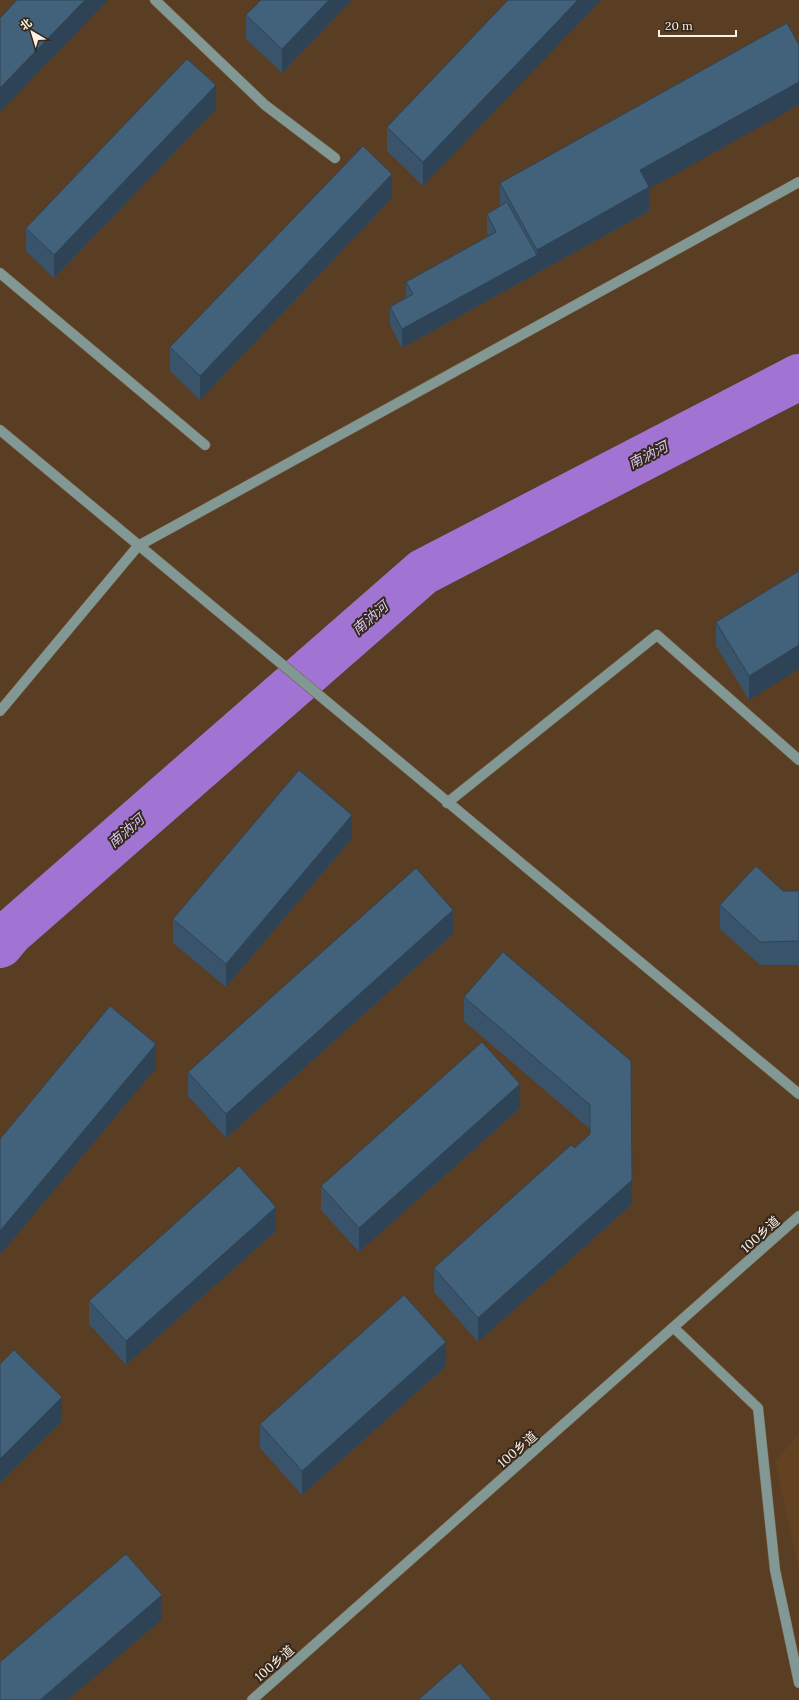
<svg xmlns="http://www.w3.org/2000/svg" width="799" height="1700" font-family="Lora,'Noto Sans SC',serif">
<style>
.built{fill:#634222}
.lines{fill:none;stroke-linecap:round;stroke-linejoin:round}
.river{stroke:#a174d3;stroke-width:46}
.minor-casing{stroke:#735a42;stroke-width:11}
.minor{stroke:#829894;stroke-width:10}
.wall{fill:#39536a}
.shaded-wall{fill:#2e4456}
.building{fill:#42617b;stroke:#2e4456}
.labels{text-anchor:middle;stroke-width:4;stroke-linejoin:round;paint-order:stroke}
.street-label{font-size:13px;fill:#fef0e4;stroke:#34281c}
.water-label{font-size:14px;font-style:italic;fill:#dac5f6;stroke:#34281c}
</style>
<rect width="100%" height="100%" fill="#593e23"/>
<polygon class="built" points="799,1434 799,1571 775,1461"/>
<g class="lines">
<polyline class="river" points="0,945 10,933 423,572 799,377"/>
<g class="minor-casing">
<g id="minor">
<polyline points="155,0 265,105 335,158"/>
<polyline points="0,273 205,445"/>
<polyline points="0,430 799,1094"/>
<polyline points="0,711 138,546 799,182"/>
<polyline points="447,803 657,635 799,760"/>
<polyline points="674,1328 758,1408 775,1570 799,1683"/>
<polyline points="252,1700 799,1216"/>
</g>
</g>
<use href="#minor" class="minor"/>
</g>
<g class="wall">
<polygon points="352,0 282,73 246,39 246,15"/>
<polygon points="508,0 423,186 387,151 387,127"/>
<polygon points="216,109 54,278 26,251 26,228"/>
<polygon points="500,183 649,189 649,211 402,348 390,325 390,307 406,297 406,282 489,236 487,233 487,214 500,206"/>
<polygon points="392,198 200,400 170,371 170,347"/>
<polygon points="799,571 749,700 716,646 716,622"/>
<polygon points="352,838 226,987 173,943 173,919"/>
<polygon points="783,891 799,891 799,965 760,965 720,929 720,905"/>
<polygon points="453,934 226,1138 188,1096 188,1072"/>
<polygon points="464,997 631,1061 632,1204 478,1342 434,1292 434,1268 590,1134 590,1129 464,1021"/>
<polygon points="520,1108 359,1252 321,1210 321,1186"/>
<polygon points="276,1231 126,1365 89,1324 89,1301"/>
<polygon points="446,1366 302,1495 260,1448 260,1424"/>
</g>
<g class="shaded-wall">
<polygon points="85,0 108,0 0,112 0,88"/>
<polygon points="329,0 352,0 282,73 282,49"/>
<polygon points="578,0 601,0 423,186 423,162"/>
<polygon points="799,82 799,105 649,189 649,211 402,348 402,329 537,255 537,250 640,170"/>
<polygon points="216,85 216,109 54,278 54,255"/>
<polygon points="392,174 392,198 200,400 200,376"/>
<polygon points="799,645 799,669 749,700 749,676"/>
<polygon points="352,815 352,838 226,987 226,964"/>
<polygon points="453,910 453,934 226,1138 226,1114"/>
<polygon points="156,1044 156,1068 0,1255 0,1231"/>
<polygon points="520,1084 520,1108 359,1252 359,1228"/>
<polygon points="632,1180 632,1204 478,1342 478,1318"/>
<polygon points="276,1207 276,1231 126,1365 126,1341"/>
<polygon points="446,1342 446,1366 302,1495 302,1471"/>
<polygon points="62,1397 62,1421 0,1483 0,1459"/>
<polygon points="162,1595 162,1619 68,1700 40,1700"/>
</g>
<g class="building">
<polygon points="17,0 85,0 0,88 0,18"/>
<polygon points="261,0 329,0 282,49 246,15"/>
<polygon points="508,0 578,0 423,162 387,127"/>
<polygon points="787,23 799,45 799,82 640,170 649,187 537,250 500,183"/>
<polygon points="187,59 216,85 54,255 26,228"/>
<polygon points="363,146 392,174 200,376 170,347"/>
<polygon points="507,202 537,255 402,329 390,307 413,294 406,282 496,232 487,214"/>
<polygon points="799,571 799,645 749,676 716,622"/>
<polygon points="299,770 352,815 226,964 173,919"/>
<polygon points="756,866 783,891 799,891 799,941 760,942 720,905"/>
<polygon points="416,868 453,910 226,1114 188,1072"/>
<polygon points="503,952 631,1061 632,1180 478,1318 434,1268 571,1145 575,1148 590,1134 590,1105 464,997"/>
<polygon points="110,1006 156,1044 0,1231 0,1139"/>
<polygon points="482,1042 520,1084 359,1228 321,1186"/>
<polygon points="239,1166 276,1207 126,1341 89,1301"/>
<polygon points="404,1295 446,1342 302,1471 260,1424"/>
<polygon points="14,1350 62,1397 0,1459 0,1364"/>
<polygon points="126,1554 162,1595 40,1700 0,1700 0,1662"/>
<polygon points="460,1663 492,1700 418,1700"/>
</g>
<g class="labels">
<g class="street-label">
<text transform="translate(760 1234) rotate(-42)" y="5">100乡道</text>
<text transform="translate(517 1449) rotate(-41)" y="5">100乡道</text>
<text transform="translate(274 1663) rotate(-41)" y="5">100乡道</text>
</g>
<g class="water-label">
<text transform="translate(648 455) rotate(-27)" y="5">南汭河</text>
<text transform="translate(370 618) rotate(-41)" y="5">南汭河</text>
<text transform="translate(126 831) rotate(-41)" y="5">南汭河</text>
</g>
</g>
<g transform="translate(32 32) rotate(322)" stroke="#34281c" stroke-width="3" paint-order="stroke">
<path d="M0-3L7 15L0 10L-7 15Z" fill="#fef0e4"/>
<text y="-6" font-size="11" font-weight="bold" text-anchor="middle" fill="#fef0e4">北</text>
</g>
<path d="M659 30v6h77v-6" fill="none" stroke="#fef0e4" stroke-width="2"/>
<text x="665" y="30" font-size="12" fill="#fef0e4" stroke="#34281c" stroke-width="3" paint-order="stroke">20 m</text>
</svg>
